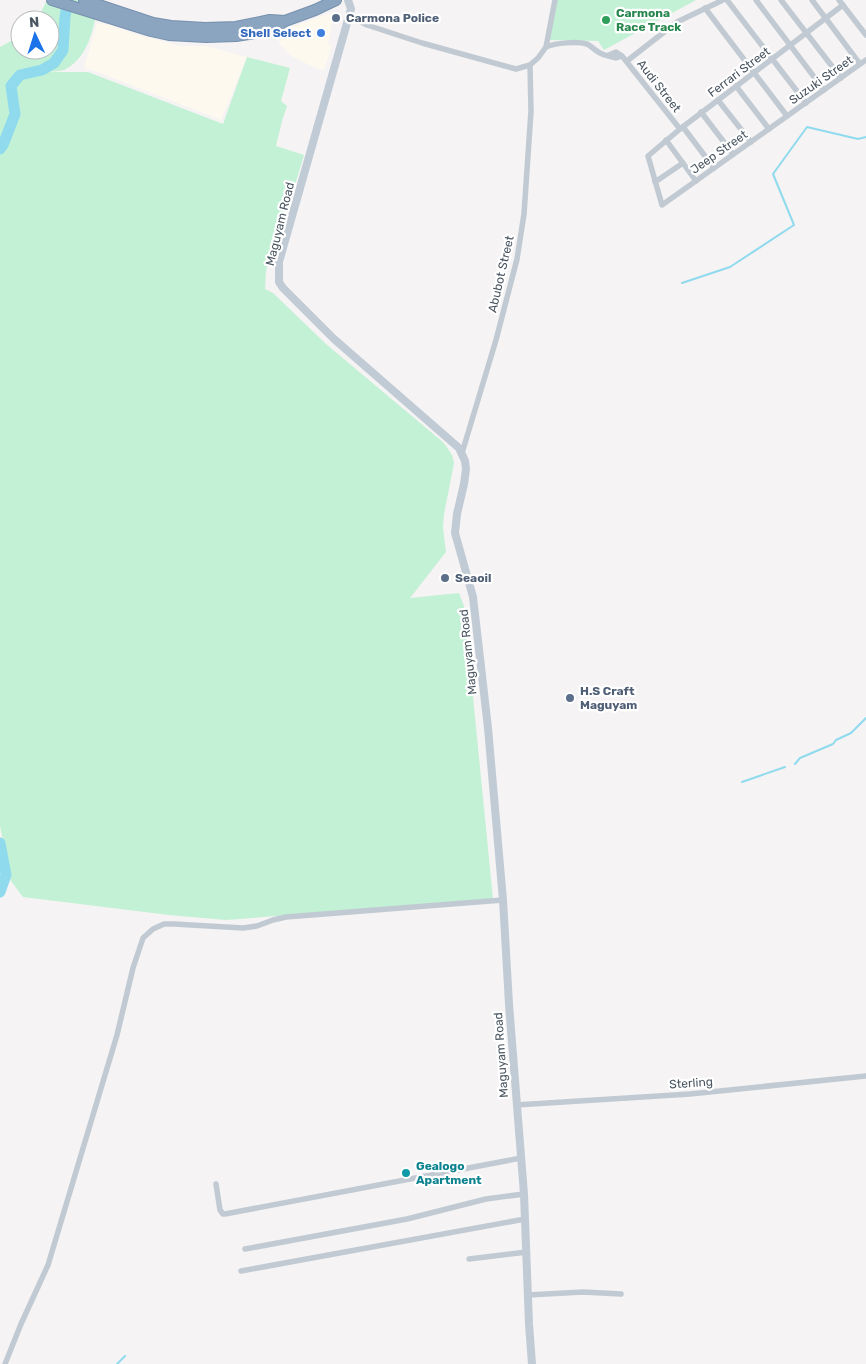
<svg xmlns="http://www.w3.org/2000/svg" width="866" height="1364" font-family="Rubik,sans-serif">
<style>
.commercial{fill:#fdf9ef}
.green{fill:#c3f1d5}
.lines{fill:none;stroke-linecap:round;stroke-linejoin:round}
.stream{stroke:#90daee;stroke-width:2}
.river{stroke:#90daee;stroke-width:11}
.highway-casing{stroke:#7690ad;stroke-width:12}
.street{stroke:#c1cad2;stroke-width:5.5}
.secondary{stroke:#c1cbd6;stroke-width:8}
.highway{stroke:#8ba5c1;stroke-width:10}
.service-dot{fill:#5c6f8a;stroke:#fff;stroke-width:2}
.leisure-dot{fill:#2e9e5b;stroke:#fff;stroke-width:2}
.shop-dot{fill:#3f7fe0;stroke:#fff;stroke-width:2}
.culture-dot{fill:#0f9aa8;stroke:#fff;stroke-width:2}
.labels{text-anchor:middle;stroke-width:4.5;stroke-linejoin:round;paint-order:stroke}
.leisure-label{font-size:12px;font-weight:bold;fill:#27864d;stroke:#fff;text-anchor:start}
.service-label{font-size:12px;font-weight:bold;fill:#4e5e75;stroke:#fff;text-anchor:start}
.shop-label{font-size:12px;font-weight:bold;fill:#366cbe;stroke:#fff;text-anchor:end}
.street-label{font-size:12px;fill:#4a5661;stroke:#fff}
.culture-label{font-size:12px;font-weight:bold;fill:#0d838f;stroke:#fff;text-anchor:start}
</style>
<rect width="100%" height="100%" fill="#f5f3f3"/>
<g class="commercial">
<polygon points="334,12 328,45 332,45 324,71 305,63 290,55 280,44 278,39 270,35"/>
<polygon points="97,23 110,25 135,34 180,46 205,46 247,57 221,120 95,71 84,68"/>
</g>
<g class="green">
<path d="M47 0H100C93 25 91 55 66 69 61 72 53 71 47 72H88L223 124 247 57 290 68 281 101 287 106 282 121 276 146 304 155 292 195 268 264 266 271 265 289 273 293 326 344 444 443 452 455 454 463 444 514 443 528 446 552 410 598 459 593 464 606 493 899 226 920 169 915 23 897 11 881 0 826V47L20 36V50H50V20H37Z"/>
<polygon points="556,0 696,0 604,50 598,41 548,40"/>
</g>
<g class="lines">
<g class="stream">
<polyline points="682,283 730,267 794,225 773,174 807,127 858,139 866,137"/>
<polyline points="795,764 800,758 833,744 836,740 851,733 866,718"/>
<polyline points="742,782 785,767"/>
<polyline points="117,1364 125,1356"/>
</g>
<g class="river">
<polyline points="0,149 3,145 15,114 11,86 20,75 42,70 54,63 63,50 65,17 68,0"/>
<polyline points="0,843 6,875 0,892"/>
</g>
<g class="highway-casing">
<g id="highway">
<polyline points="52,0 151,31 169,35 206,37 236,36 255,33 273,29 285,21 315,10 336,0"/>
<polyline points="84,0 153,23 171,26 205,28 236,27 270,20 285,21"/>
</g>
</g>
<g class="street">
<polyline points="727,0 806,103"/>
<polyline points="756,0 824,90"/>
<polyline points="781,0 841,78"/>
<polyline points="812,0 860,64"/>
<polyline points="839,0 866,35"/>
<polyline points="843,5 680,129 648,156 662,205 866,60"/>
<polyline points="705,8 787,116"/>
<polyline points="349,16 367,25 422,43 516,69 530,65 538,58 546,47 555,0"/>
<path d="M546 47C556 43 576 41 587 44 591 46 596 51 600 53 605 56 611 56 616 58L622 56"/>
<polyline points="609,55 616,52 622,56 680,129"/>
<polyline points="627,61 677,22 723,0"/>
<polyline points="736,86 769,129"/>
<polyline points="718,100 751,142"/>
<polyline points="701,112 733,154"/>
<polyline points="683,127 714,168"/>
<polyline points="666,140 696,181"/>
<polyline points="655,182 683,163"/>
<polyline points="462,453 496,340 517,259 524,214 531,111 530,65"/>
<polyline points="516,1105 690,1094 866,1076"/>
<polyline points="216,1184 220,1210 223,1214 225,1214 521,1158"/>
<polyline points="245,1249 407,1219 486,1199 524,1194"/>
<polyline points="469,1259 527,1252"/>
<polyline points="241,1271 525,1219"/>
<polyline points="528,1295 583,1292 621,1294"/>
<polyline points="5,1364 21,1324 48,1265 117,1035 133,968 143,938 153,929 164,924 174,924 243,928 257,926 273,920 286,917 503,900"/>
</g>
<polyline class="secondary" points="348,0 351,9 349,16 279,262 279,282 283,288 334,339 459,448 465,461 466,469 464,484 457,514 455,533 473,597 488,728 503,900 509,1004 524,1194 529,1324 532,1364"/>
<use href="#highway" class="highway"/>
</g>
<g class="service-dot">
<circle cx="336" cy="18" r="5"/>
<circle cx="445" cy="578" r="5"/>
<circle cx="570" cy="698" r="5"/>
</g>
<circle class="leisure-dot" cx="606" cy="20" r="5"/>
<circle class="shop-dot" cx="321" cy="33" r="5"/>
<circle class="culture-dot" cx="406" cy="1173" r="5"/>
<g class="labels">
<g class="leisure-label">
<text x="616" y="17">Carmona<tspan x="616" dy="14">Race Track</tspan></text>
</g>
<g class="service-label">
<text x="346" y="22">Carmona Police</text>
<text x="455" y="582">Seaoil</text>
<text x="580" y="695">H.S Craft<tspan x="580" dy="14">Maguyam</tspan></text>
</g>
<g class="shop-label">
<text x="311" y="37">Shell Select</text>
</g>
<g class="street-label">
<text transform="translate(739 72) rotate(-37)" y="4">Ferrari Street</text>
<text transform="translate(821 80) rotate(-35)" y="4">Suzuki Street</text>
<text transform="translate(659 86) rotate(52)" y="4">Audi Street</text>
<text transform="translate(719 152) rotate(-35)" y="4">Jeep Street</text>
<text transform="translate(280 224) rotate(-76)" y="4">Maguyam Road</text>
<text transform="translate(501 274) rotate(-77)" y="4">Abubot Street</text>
<text transform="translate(468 652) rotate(-96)" y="4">Maguyam Road</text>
<text transform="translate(501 1055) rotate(-94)" y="4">Maguyam Road</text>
<text transform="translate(691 1083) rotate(-4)" y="4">Sterling</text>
</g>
<g class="culture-label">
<text x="416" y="1170">Gealogo<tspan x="416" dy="14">Apartment</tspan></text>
</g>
</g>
<g transform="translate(35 35) rotate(356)"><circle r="24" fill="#ffffff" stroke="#b7bbc0"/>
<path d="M0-4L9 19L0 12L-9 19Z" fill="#1a73e8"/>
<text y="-8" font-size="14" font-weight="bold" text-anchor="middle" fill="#4a5661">N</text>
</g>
</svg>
